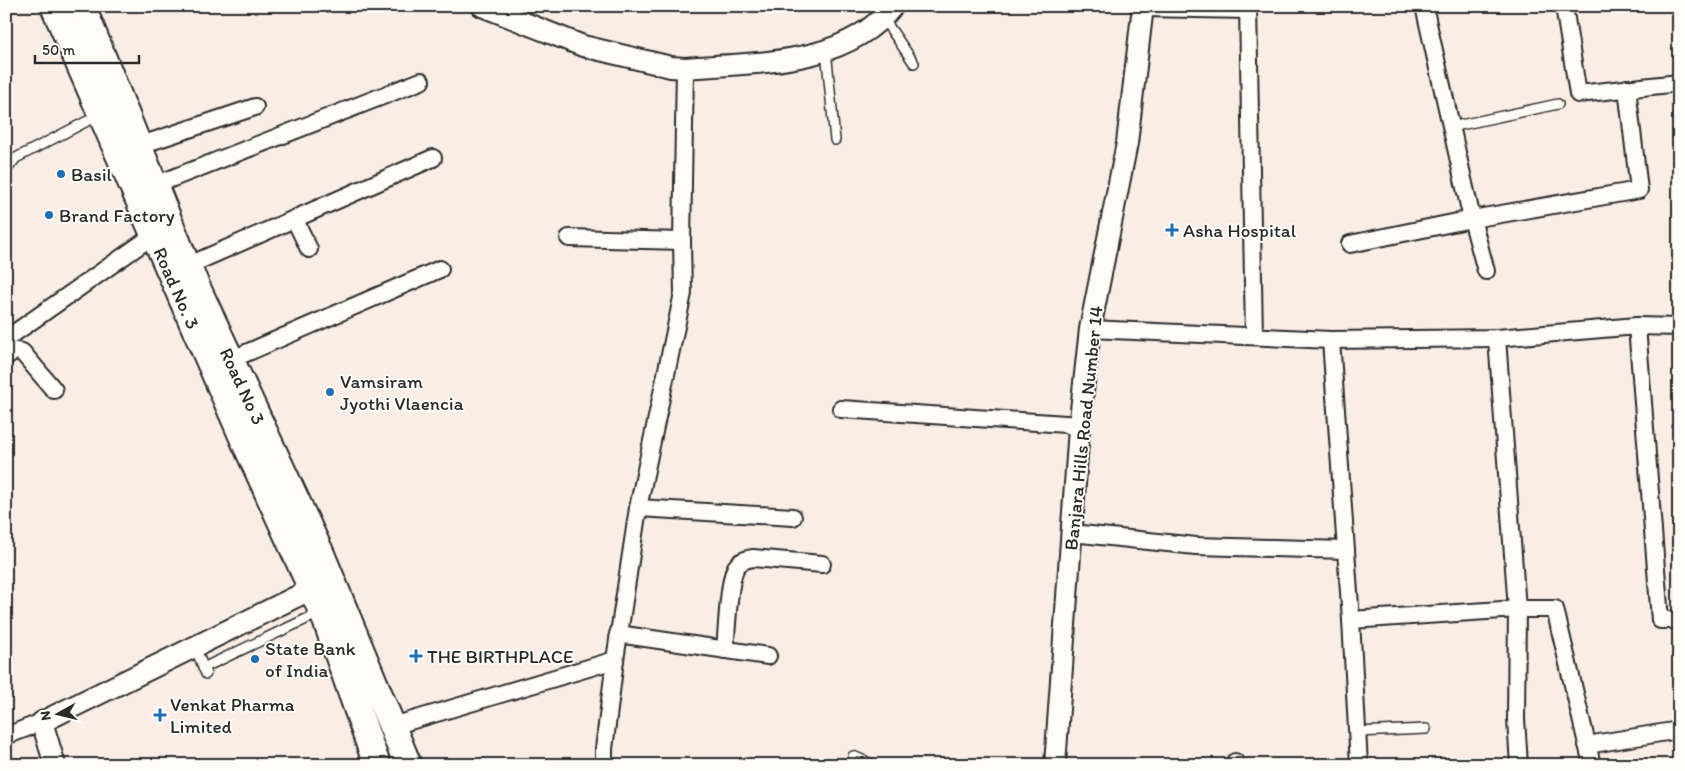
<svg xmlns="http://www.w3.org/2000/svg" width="1685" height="771" font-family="Itim,sans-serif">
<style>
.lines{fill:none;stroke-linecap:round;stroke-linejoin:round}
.service-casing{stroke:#2b2b2b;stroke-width:12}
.minor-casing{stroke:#2b2b2b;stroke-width:20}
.tertiary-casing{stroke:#2b2b2b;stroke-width:24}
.primary-casing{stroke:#2b2b2b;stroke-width:30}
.service{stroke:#fdfcf7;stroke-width:9}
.minor{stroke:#fdfcf7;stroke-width:16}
.tertiary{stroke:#fdfcf7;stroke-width:20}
.primary{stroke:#fdfcf7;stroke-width:26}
.poi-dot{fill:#1f6fb2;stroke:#fdfcf7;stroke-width:2}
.labels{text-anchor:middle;stroke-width:4;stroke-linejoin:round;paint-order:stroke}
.poi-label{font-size:19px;fill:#2b2b2b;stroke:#fdfcf7;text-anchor:start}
.street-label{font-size:19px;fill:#2b2b2b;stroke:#fdfcf7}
</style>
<rect width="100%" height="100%" fill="#f9ede6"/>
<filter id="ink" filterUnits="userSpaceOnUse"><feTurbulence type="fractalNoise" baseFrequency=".02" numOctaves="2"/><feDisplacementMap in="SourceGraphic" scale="10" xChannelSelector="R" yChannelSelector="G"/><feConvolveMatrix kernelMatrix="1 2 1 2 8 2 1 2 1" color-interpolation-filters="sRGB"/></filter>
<g filter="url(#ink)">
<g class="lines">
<g class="service-casing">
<g id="service">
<polyline points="883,18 914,63"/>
<polyline points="826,50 835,140"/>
<polyline points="1451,127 1558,104"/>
<polyline points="6,174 8,168 16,158 99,115"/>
<polyline points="195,647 206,674"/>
<polyline points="203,668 319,613"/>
<polyline points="1357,732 1426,729"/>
<polyline points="853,756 874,765"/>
</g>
</g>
<g class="minor-casing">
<g id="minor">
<polyline points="1248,6 1254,336"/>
<polyline points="1424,6 1472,219 1486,271"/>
<polyline points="1564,6 1578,94 1679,83"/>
<polyline points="1143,8 1248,10"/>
<polyline points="138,146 255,107"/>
<polyline points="155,185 421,81"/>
<polyline points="295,220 309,249"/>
<polyline points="569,238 682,241"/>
<polyline points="1350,244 1472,219 1639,190 1627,88"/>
<polyline points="187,266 433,158"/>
<polyline points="1637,326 1660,620 1679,620"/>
<polyline points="1090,329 1331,340 1497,338 1637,326 1679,327"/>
<polyline points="1497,338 1517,609 1516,719 1519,765"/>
<polyline points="6,339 154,235"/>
<polyline points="1331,340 1351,620 1359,765"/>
<polyline points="6,356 15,351 22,352 54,390"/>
<polyline points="230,360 440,269"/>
<polyline points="841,409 1066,424 1079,428"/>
<polyline points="638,508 793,517"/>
<polyline points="1072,533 1196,546 1346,550"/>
<polyline points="1351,620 1517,609 1555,609 1592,765"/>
<polyline points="618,634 768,656"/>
<path d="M725 650C727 631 728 582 736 567 740 561 746 559 753 558L822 564"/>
<polyline points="393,726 615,660"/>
<polyline points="6,736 42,722"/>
<polyline points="1587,745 1679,730"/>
<polyline points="604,765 604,749 615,660 638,508 683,293 682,241 685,68"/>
<polyline points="1235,765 1235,762"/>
</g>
</g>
<g class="tertiary-casing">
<g id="tertiary">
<path d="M482 6 583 46 671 67 685 68C755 62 844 67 893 6"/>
<polyline points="55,765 42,722 324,583"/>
<polyline points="1055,765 1079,428 1090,329 1127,143 1143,6"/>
</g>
</g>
<g class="primary-casing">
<g id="primary">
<polyline points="54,6 244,440 326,620 377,765"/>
<polyline points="82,6 187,266 321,554 408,765"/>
</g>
</g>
<use href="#service" class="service"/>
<use href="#minor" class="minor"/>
<use href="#tertiary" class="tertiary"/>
<use href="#primary" class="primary"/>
</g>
</g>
<g class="poi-dot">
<circle cx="61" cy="174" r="5"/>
<circle cx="49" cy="215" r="5"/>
<path d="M1169.5 222.5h5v5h5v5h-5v5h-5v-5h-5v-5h5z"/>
<circle cx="330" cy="392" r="5"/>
<path d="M413.5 648.5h5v5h5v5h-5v5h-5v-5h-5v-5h5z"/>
<circle cx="255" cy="659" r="5"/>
<path d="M157.5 707.5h5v5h5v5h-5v5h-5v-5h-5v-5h5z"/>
</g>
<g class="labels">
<g class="poi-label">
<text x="71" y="181">Basil</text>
<text x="59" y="222">Brand Factory</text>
<text x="1183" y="237">Asha Hospital</text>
<text x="340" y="388">Vamsiram<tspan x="340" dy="22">Jyothi Vlaencia</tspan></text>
<text x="265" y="655">State Bank<tspan x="265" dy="22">of India</tspan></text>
<text x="427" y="663">THE BIRTHPLACE</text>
<text x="170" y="711">Venkat Pharma<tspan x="170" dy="22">Limited</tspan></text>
</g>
<g class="street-label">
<text transform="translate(177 288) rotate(66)" y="7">Road No. 3</text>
<text transform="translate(243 386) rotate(65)" y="7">Road No 3</text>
<text transform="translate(1083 428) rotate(-84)" y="7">Banjara Hills Road Number 14</text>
</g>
</g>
<rect width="1685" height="771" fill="none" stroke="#fdfcf7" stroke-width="25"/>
<rect x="12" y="12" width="1660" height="746" fill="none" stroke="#2b2b2b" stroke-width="2" filter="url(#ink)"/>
<g transform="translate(58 714) rotate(262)" stroke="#fdfcf7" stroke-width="4" paint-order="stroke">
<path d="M0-4L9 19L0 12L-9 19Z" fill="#2b2b2b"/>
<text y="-8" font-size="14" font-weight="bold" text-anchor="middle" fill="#2b2b2b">N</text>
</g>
<path d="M35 55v8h104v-8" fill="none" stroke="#2b2b2b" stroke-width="2.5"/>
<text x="42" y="55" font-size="15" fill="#2b2b2b" stroke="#fdfcf7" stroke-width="4" paint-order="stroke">50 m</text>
</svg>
